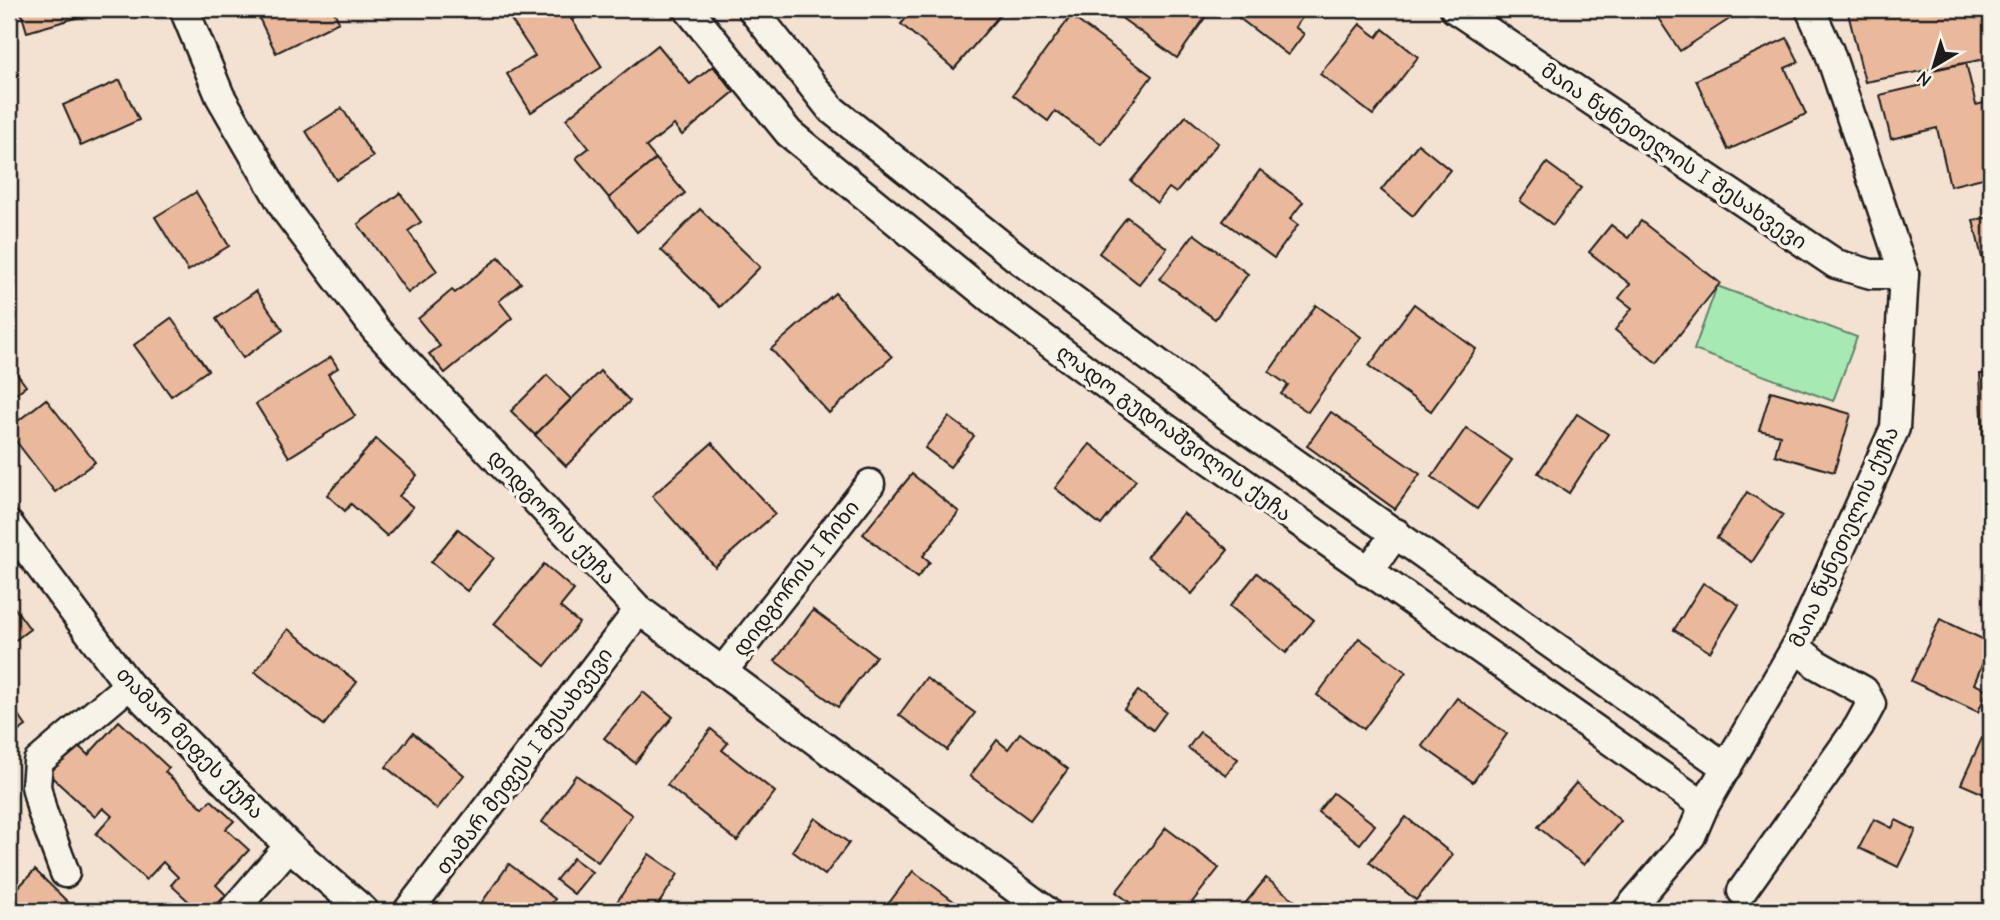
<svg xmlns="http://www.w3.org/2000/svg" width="2000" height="920" font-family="'Comic Neue','Noto Sans Georgian',sans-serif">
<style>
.green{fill:#a6e9b3;stroke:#618268;stroke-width:2}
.building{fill:#eab99b;stroke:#1c1c1c;stroke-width:2}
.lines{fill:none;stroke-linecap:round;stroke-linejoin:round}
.minor-casing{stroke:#1c1c1c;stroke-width:33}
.minor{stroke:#f7f3e8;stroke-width:28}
.labels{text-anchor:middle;stroke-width:7;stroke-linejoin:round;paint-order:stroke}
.street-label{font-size:21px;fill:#1c1c1c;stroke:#f7f3e8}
</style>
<rect width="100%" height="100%" fill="#f3e2d1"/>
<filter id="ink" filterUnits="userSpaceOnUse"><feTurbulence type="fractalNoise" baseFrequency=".0143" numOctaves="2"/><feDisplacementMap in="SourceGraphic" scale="14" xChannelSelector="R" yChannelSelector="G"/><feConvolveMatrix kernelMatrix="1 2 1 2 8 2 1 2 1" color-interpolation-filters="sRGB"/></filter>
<g filter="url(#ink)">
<polygon class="green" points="1717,286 1857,337 1833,401 1694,350"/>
<g class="building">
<polygon points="20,9 76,9 79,17 27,32"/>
<polygon points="273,9 333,9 339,22 276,53 258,16"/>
<polygon points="519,9 565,9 602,67 531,112 507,74 535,56 508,15"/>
<polygon points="565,9 590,9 572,20"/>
<polygon points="914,9 1005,9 954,69 901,24"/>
<polygon points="1024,9 1042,9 1034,17"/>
<polygon points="1109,9 1211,9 1177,58"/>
<polygon points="1246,9 1309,9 1295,27 1304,34 1288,55 1239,18"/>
<polygon points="1652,9 1741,9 1742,11 1680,51"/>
<polygon points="1847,9 1910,9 1971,15 1972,9 1991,9 1991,58 1865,82"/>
<polygon points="1071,16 1152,76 1101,144 1055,111 1048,121 1013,95"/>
<polygon points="1360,24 1377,37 1383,29 1418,57 1373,115 1320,74"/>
<polygon points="1787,38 1799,62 1785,68 1806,114 1728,150 1696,80"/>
<polygon points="658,45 690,84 713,66 734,92 682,135 674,125 646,147 656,159 609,198 576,158 589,148 566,119"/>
<polygon points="1966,63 1976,105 1991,101 1991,176 1950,186 1937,128 1891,139 1880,95 1927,84 1924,72"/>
<polygon points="120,80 139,120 81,146 63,105"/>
<polygon points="342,108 373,157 336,180 306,131"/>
<polygon points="1186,116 1218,143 1176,193 1169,188 1157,203 1131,181"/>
<polygon points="1418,144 1450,170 1413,216 1381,190"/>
<polygon points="656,159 685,193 637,232 609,198"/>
<polygon points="1547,163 1581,188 1553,225 1520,201"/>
<polygon points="1260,170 1303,202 1290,219 1298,225 1274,258 1223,221"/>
<polygon points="196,192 229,246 188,271 155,217"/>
<polygon points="400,193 421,222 408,231 437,271 408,293 358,224"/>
<polygon points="700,209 760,267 720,307 661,250"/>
<polygon points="1127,217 1167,248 1139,284 1099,253"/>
<polygon points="1991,217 1991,256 1982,258 1973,220"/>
<polygon points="1641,221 1720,283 1657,363 1615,330 1632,308 1619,298 1630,284 1589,252 1611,225 1628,238"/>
<polygon points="1194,234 1248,274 1215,319 1160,279"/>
<polygon points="499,257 521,283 499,301 512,318 445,373 429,354 440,346 418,319 452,290 455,293"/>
<polygon points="256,291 283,330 243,358 216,319"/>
<polygon points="835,293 892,357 829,413 771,349"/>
<polygon points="1414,304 1476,349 1431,411 1369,366"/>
<polygon points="1316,305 1361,337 1308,412 1281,394 1288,385 1269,372"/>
<polygon points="171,318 208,370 171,396 134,345"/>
<polygon points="331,357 338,368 328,374 355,416 289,457 256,404"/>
<polygon points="9,363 26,386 9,399"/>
<polygon points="600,371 630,401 566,466 535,435"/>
<polygon points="1980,374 1991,374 1991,439 1983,440"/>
<polygon points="547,375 571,399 535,435 511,411"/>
<polygon points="1771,391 1851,414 1834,472 1775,455 1780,435 1759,430"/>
<polygon points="46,399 95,462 55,492 9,432 9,428"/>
<polygon points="1331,412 1420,474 1395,509 1307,446"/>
<polygon points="1577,414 1608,434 1569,493 1538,473"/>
<polygon points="949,417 974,436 950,467 925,448"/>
<polygon points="1466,428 1512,460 1477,509 1432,477"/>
<polygon points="376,439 417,475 399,496 413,507 387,536 351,504 345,511 327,495"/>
<polygon points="1991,439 1991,483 1986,484 1983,440"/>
<polygon points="712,443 775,514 715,567 652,496"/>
<polygon points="1090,444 1136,480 1101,525 1055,488"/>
<polygon points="912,474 959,512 923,556 930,562 917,578 863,534"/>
<polygon points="1747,492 1783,515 1752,562 1717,538"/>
<polygon points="1183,513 1228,550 1192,594 1147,556"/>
<polygon points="458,529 494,558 467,591 431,562"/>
<polygon points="544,564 574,590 560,607 579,623 545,666 494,624"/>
<polygon points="1257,573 1314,620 1286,653 1230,606"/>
<polygon points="1703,583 1739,605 1710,652 1674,630"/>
<polygon points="9,600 30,629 9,645"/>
<polygon points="813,610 876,656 838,707 775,661"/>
<polygon points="1940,619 1991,643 1974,684 1988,690 1978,712 1911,681"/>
<polygon points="288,629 357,682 324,725 255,672"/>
<polygon points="1359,638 1406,672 1364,729 1317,695"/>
<polygon points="926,678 975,713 947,750 899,715"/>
<polygon points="1138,691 1166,712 1153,730 1124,709"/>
<polygon points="643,692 673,717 635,763 604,738"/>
<polygon points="1457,698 1507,734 1473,782 1422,746"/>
<polygon points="9,702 26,726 9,738"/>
<polygon points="119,721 169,768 165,772 203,808 211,800 234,821 226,829 249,850 216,885 226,895 211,911 199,911 171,885 178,877 163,862 146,880 96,834 112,816 103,808 95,817 44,770 72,740 88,755"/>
<polygon points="711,729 728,743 722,750 775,792 737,841 667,785"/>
<polygon points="1200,732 1238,759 1226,775 1188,748"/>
<polygon points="413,733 464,775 437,809 386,767"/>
<polygon points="1020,733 1068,769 1030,820 970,776 997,740 1008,749"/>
<polygon points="1982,738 1991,742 1991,797 1961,784"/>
<polygon points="576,775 632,815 598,862 542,822"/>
<polygon points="1576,783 1621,821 1584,865 1538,827"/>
<polygon points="1333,793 1375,825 1360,844 1318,812"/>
<polygon points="1406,817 1453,855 1416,900 1369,862"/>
<polygon points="815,818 849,843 825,875 792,851"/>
<polygon points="1874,819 1892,828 1896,820 1916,830 1898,867 1859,848"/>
<polygon points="1166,828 1219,868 1185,911 1141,911 1116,892"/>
<polygon points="649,854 678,874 654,911 611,911"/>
<polygon points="573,858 592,872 574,894 556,880"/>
<polygon points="509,864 555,899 546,911 489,911 480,905"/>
<polygon points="35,870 77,911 9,911 9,897"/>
<polygon points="913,871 967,911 883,911"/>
<polygon points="1266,878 1308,911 1239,911"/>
</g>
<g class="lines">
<g class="minor-casing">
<g id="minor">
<polyline points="184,9 220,96 287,212 376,330 639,610 1046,911"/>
<polyline points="688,9 789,133 1004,309 1147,415 1704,806"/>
<polyline points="752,9 831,109 1016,257 1231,418 1727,768"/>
<polyline points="1455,9 1836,264 1871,274 1904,274"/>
<polyline points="9,525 129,685 289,846 364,911"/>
<polyline points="1368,572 1396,533"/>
<polyline points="722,672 870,484"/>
<polyline points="65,873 42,811 36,786 38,762 129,685"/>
<polyline points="1742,891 1859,726 1871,704 1864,691 1816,664 1796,647"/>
<polyline points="233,911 289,846"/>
<polyline points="408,911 639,610"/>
<polyline points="1627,911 1691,836 1704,806 1796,647 1895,428 1904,274 1829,51 1810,9"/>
</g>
</g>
<use href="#minor" class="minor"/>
</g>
</g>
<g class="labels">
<g class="street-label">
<text transform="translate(1674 156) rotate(34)" y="7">მაია წყნეთელის I შესახვევი</text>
<text transform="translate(1174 433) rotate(36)" y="7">ლადო გუდიაშვილის ქუჩა</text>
<text transform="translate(552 517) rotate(47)" y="7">დიდგორის ქუჩა</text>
<text transform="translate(1844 537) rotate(-66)" y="7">მაია წყნეთელის ქუჩა</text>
<text transform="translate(796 578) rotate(-52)" y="7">დიდგორის I ჩიხი</text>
<text transform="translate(190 743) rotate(46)" y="7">თამარ მეფეს ქუჩა</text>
<text transform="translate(524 761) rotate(-53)" y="7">თამარ მეფეს I შესახვევი</text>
</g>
</g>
<rect width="2000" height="920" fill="none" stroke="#f7f3e8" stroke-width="35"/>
<rect x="18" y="18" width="1965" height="885" fill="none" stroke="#1c1c1c" stroke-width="2.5" filter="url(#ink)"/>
<g transform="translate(1934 66) rotate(218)" stroke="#f7f3e8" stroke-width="5" paint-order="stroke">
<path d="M0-5L12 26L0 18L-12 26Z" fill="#1c1c1c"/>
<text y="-10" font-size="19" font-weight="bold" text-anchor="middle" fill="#1c1c1c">N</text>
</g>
</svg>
